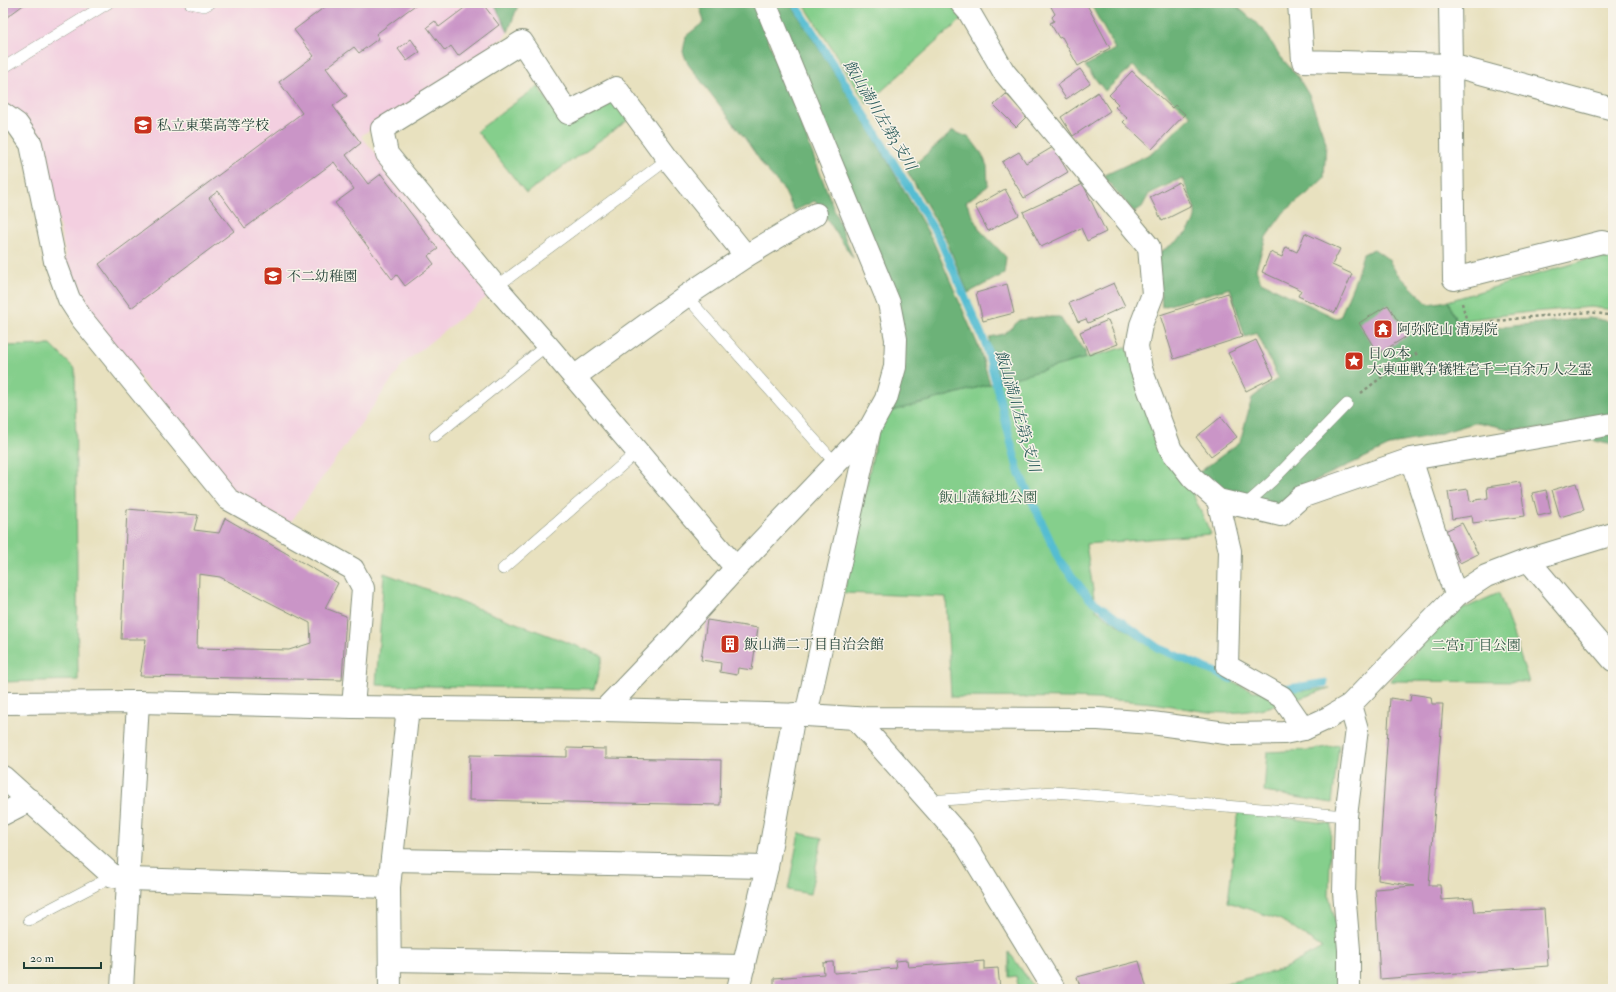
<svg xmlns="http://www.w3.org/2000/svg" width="1616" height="992" font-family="'IM FELL Double Pica','Noto Serif JP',serif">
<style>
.built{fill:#f3cfe0}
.green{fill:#85cf8c;stroke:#528660}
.forest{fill:#6cb278;stroke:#467856}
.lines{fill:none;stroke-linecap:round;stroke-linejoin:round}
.stream{stroke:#54bdd2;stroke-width:8}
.building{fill:#ca95c7;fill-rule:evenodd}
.service-casing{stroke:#848f7a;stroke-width:12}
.minor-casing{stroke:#848f7a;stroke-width:24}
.tertiary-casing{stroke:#848f7a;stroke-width:24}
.path{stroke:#848f7a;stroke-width:2.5;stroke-dasharray:3 3;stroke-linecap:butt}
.service{stroke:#fff;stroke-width:11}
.minor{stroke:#fff;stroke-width:22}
.tertiary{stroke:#fff;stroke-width:22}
.labels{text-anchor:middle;stroke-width:3;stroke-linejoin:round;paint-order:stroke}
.poi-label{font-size:14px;fill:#1f3d34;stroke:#f7f3e8;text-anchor:start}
.park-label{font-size:14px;fill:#335a46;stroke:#f7f3e8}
.water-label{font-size:15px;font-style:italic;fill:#2c5d5c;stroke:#f7f3e8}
</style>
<rect width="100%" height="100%" fill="#f7f3e8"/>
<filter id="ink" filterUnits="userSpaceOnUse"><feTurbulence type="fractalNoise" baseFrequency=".025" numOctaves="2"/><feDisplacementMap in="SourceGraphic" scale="8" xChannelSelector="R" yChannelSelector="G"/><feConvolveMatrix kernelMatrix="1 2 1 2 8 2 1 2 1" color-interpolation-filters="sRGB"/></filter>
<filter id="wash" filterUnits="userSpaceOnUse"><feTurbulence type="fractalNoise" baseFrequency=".012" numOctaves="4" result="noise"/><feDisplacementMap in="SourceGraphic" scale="16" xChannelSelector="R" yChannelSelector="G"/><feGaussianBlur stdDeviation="0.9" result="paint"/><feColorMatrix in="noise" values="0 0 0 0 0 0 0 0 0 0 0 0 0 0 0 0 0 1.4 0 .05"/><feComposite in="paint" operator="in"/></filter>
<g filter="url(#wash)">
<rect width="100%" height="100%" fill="#e8e1bf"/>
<polygon class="built" points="3,3 494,3 508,32 503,38 361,136 493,292 404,363 290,523 231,491 75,297 61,261 66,257 40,136 19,113 3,102"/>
<g class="green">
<polygon points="803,3 950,3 963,18 867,104"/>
<polygon points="538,86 563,123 615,99 631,118 526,193 477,131"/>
<polygon points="1602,255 1613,256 1613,310 1591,307 1520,313 1456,321 1448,301"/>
<polygon points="51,345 75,369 78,680 3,682 3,346"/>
<path d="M1126 347 1211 534 1086 544 1096 610 1158 651 1254 691H1293L1330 688C1298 699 1262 712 1227 713 1202 713 1177 706 1152 703 1086 696 1017 698 951 697L946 597 844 593 879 426 889 412Z"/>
<polygon points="384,573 603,656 594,689 376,685"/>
<polygon points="1499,593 1529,682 1390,681 1447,616"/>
<polygon points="1339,745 1332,803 1264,792 1267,752 1310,750"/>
<polygon points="1238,811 1331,824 1329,896 1343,952 1340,989 1204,989 1283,969 1322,948 1281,920 1228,902"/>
<polygon points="799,833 822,838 810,894 788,890"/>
<polygon points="1009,952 1035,989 1019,989 1016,976 1009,977"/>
</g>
<g class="forest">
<polygon points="494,3 519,3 508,32"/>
<polygon points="699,3 754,3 853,258 815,201 794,211 784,190 765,168 744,137 688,64 683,52 686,36 704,22"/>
<polygon points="775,3 790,3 864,120 933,241 980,350 990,384 889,412 904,369"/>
<path d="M1090 3H1233L1263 29 1280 56 1298 77 1310 97 1326 143 1324 178 1308 193 1284 212 1266 237 1256 269 1261 282 1336 318 1340 317 1356 278 1363 254 1374 249 1388 259 1396 272 1428 304 1448 301 1456 321 1465 331 1589 318 1613 322V444H1608L1543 429H1509L1477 422 1425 438 1396 443 1314 481 1281 508 1244 506 1197 474 1240 442 1252 398 1278 378 1257 333 1245 337 1230 288 1162 307 1157 254C1171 245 1198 231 1195 211 1193 200 1186 188 1182 178L1149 194 1142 207 1134 212 1103 176 1154 152 1191 116 1133 66 1105 91 1085 66 1115 49Z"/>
<polygon points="953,131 970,138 982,154 987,166 988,186 966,202 980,230 1006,257 1004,274 968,293 944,235 907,171"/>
<polygon points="1040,317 1060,317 1068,330 1085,350 1086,358 1000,382 989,344 990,337 1004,334 1020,320"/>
</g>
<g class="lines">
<g class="stream">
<polyline points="795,3 866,117 939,238 986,345 1018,470 1059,560 1090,599 1158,648 1231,679"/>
<polyline points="1277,688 1292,688 1324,683"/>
</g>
</g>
<g id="blocks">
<g class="building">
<polygon points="3,3 26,3 3,20"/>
<polygon points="330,3 418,3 376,34 379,38 359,53 354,47 326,68 347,96 333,106 361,143 346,155 368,184 381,174 438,249 428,256 434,264 405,286 397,275 392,279 335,203 354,189 334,162 245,228 218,191 209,198 234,231 131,308 99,264 302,113 279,82 314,56 294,30"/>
<polygon points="471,3 482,3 499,25 458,56 451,46 445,51 427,27 435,21 439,27"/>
<polygon points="1049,3 1086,3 1110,48 1078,66 1062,37 1059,38 1050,23 1054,21 1052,17 1055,14"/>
<polygon points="411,39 420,52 407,61 398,49"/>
<polygon points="1080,69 1090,83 1066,99 1057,85"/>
<polygon points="1132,71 1172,108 1175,105 1185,114 1152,149 1123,122 1127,118 1115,107 1118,104 1109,95"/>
<polygon points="1098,92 1110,111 1073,136 1061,117"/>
<polygon points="1006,94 1027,116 1016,127 994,105"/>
<polygon points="1053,147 1068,172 1024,198 1002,162 1019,152 1026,163"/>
<polygon points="1179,182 1192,206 1162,221 1150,197"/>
<polygon points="1083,184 1106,232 1087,241 1081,228 1041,247 1023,212"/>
<polygon points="1005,189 1019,215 988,231 975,206"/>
<polygon points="1305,233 1340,249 1332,265 1352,274 1335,313 1298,296 1301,290 1262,272 1270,252 1282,257 1286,247 1297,252"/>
<polygon points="1114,283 1125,306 1088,323 1086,319 1078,322 1069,303"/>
<polygon points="1007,284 1014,313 983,321 976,293"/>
<polygon points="1228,293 1242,337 1174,359 1160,315"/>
<polygon points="1388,305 1407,336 1378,354 1359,323"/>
<polygon points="1108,320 1118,344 1089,355 1080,332"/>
<polygon points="1256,340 1274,377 1246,391 1228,353"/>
<polygon points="1221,417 1237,437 1211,456 1196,437"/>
<polygon points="1520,482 1525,516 1473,523 1472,516 1452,519 1448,492 1468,489 1470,501 1488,498 1487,487"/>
<polygon points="1576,483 1584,510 1560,517 1552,490"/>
<polygon points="1546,490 1551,513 1538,516 1532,493"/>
<path d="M127 509 198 515 194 530 219 533 225 518 338 583 325 608 346 616 342 680 140 676 146 639H121ZM199 574 220 577 310 623 311 643 289 650 197 648Z"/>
<polygon points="1462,523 1478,554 1460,563 1445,531"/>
<polygon points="707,620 758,628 752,670 738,668 737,675 720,672 721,663 701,660"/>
<polygon points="1411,694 1431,697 1432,704 1443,704 1429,885 1440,885 1441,900 1473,898 1475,912 1544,909 1548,966 1380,979 1375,889 1414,886 1378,880 1390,698 1410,701"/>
<polygon points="567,748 606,749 606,758 721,760 720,805 469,800 470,755 567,757"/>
<polygon points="907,960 908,967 984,961 984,969 998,968 1000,989 765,989 764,986 774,985 774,978 824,974 823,963 833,962 834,973 896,968 895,961"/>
<polygon points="1139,961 1147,989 1081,989 1077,977"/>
</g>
</g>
</g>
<g filter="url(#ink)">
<use href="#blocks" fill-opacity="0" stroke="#848f7a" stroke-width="1"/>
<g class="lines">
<g class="service-casing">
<g id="service">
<polyline points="190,3 204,6 210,3"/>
<polyline points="3,68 108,3"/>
<polyline points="496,287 668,159"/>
<polyline points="686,296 836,464"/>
<polyline points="435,436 547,345"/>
<polyline points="1244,506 1272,481 1347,404"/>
<polyline points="503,569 637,452"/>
<polyline points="929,801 1054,792 1346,816"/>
<polyline points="29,920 113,876"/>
</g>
</g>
<g class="minor-casing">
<g id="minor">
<polyline points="961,3 969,12 1004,72 1149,247 1153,294 1141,325 1137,346 1141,369 1171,450 1193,478 1218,500 1230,551 1227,666 1282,697 1304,729"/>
<polyline points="1299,3 1303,61 1451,65 1450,3"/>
<polyline points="1613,109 1451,65 1454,279 1602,242 1613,244"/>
<polyline points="3,114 17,124 31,144 55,261 69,299 82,319 228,499 353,569 363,588 353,707"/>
<polyline points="574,377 686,296 746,256 816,214"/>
<polyline points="1411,459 1613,424"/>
<polyline points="1218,500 1281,515 1301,497 1411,459 1450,579 1457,595"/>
<polyline points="1528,560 1613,660"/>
<polyline points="736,568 547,345 496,287 387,154 382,129 522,42 568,113 616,88 668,159 746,256"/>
<polyline points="604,710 672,639 736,568 870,428 886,399 895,367 896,339 889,303 765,3"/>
<polyline points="806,715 870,428"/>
<polyline points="3,777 113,876 129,879 389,887"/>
<polyline points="3,814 30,800"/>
<polyline points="392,860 767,867"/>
<polyline points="390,960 744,966"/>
<polyline points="122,989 138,702"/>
<polyline points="390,989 389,887 408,707"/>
<polyline points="738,989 767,867 794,714"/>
<polyline points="1349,989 1349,950 1344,892 1346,816 1357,729 1350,705"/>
</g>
</g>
<g class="tertiary-casing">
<g id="tertiary">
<polyline points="3,703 138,702 353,707 604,710 806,715 855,718 1098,719 1152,723 1233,734 1284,733 1304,729 1328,718 1350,705 1457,595 1486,576 1528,560 1613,534"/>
<polyline points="855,718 963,840 1054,989"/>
</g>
</g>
<g class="path">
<polyline points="1462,303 1468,326 1520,318 1591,312 1613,316"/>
<polyline points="1392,352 1400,363"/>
<polyline points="1361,393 1400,363 1418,353"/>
</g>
<use href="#service" class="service"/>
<use href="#minor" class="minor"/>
<use href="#tertiary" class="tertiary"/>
</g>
</g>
<defs>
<g id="school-square" transform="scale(1)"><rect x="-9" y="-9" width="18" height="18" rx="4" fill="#c8321e" stroke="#f7f3e8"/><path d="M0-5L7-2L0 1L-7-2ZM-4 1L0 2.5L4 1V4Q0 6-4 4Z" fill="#fff"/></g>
<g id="temple-square" transform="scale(1)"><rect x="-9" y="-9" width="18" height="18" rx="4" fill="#c8321e" stroke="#f7f3e8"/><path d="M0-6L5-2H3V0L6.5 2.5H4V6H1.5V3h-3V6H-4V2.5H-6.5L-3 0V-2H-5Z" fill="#fff"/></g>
<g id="sight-square" transform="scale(1)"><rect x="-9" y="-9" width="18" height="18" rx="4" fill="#c8321e" stroke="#f7f3e8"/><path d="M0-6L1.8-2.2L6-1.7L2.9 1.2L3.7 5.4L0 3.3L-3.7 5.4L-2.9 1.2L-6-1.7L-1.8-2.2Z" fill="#fff"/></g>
<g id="building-square" transform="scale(1)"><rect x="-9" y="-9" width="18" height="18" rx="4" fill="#c8321e" stroke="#f7f3e8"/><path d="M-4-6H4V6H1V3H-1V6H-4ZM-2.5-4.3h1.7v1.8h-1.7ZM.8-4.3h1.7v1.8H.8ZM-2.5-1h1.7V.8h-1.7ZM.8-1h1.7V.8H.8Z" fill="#fff"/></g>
</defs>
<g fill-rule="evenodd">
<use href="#school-square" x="143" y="125"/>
<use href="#school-square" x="273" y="276"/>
<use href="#temple-square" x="1383" y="329"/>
<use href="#sight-square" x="1354" y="361"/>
<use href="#building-square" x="730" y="644"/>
</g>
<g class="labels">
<g class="poi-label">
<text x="157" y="130">私立東葉高等学校</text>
<text x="287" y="281">不二幼稚園</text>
<text x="1397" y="334">阿弥陀山 清房院</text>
<text x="1368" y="358">日の本<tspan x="1368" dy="16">大東亜戦争犠牲壱千二百余万人之霊</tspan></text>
<text x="744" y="649">飯山満二丁目自治会館</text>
</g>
<g class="park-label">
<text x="988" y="502">飯山満緑地公園</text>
<text x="1476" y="650">二宮1丁目公園</text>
</g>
<g class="water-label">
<text transform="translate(880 115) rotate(59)" y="5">飯山満川左第3支川</text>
<text transform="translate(1018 411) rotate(74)" y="5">飯山満川左第3支川</text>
</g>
</g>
<rect width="1616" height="992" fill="none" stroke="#f7f3e8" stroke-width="16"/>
<path d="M24 962v6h77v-6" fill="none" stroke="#1f3d34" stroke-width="2"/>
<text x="30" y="962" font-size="12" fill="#1f3d34" stroke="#f7f3e8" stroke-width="3" paint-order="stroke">20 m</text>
</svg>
